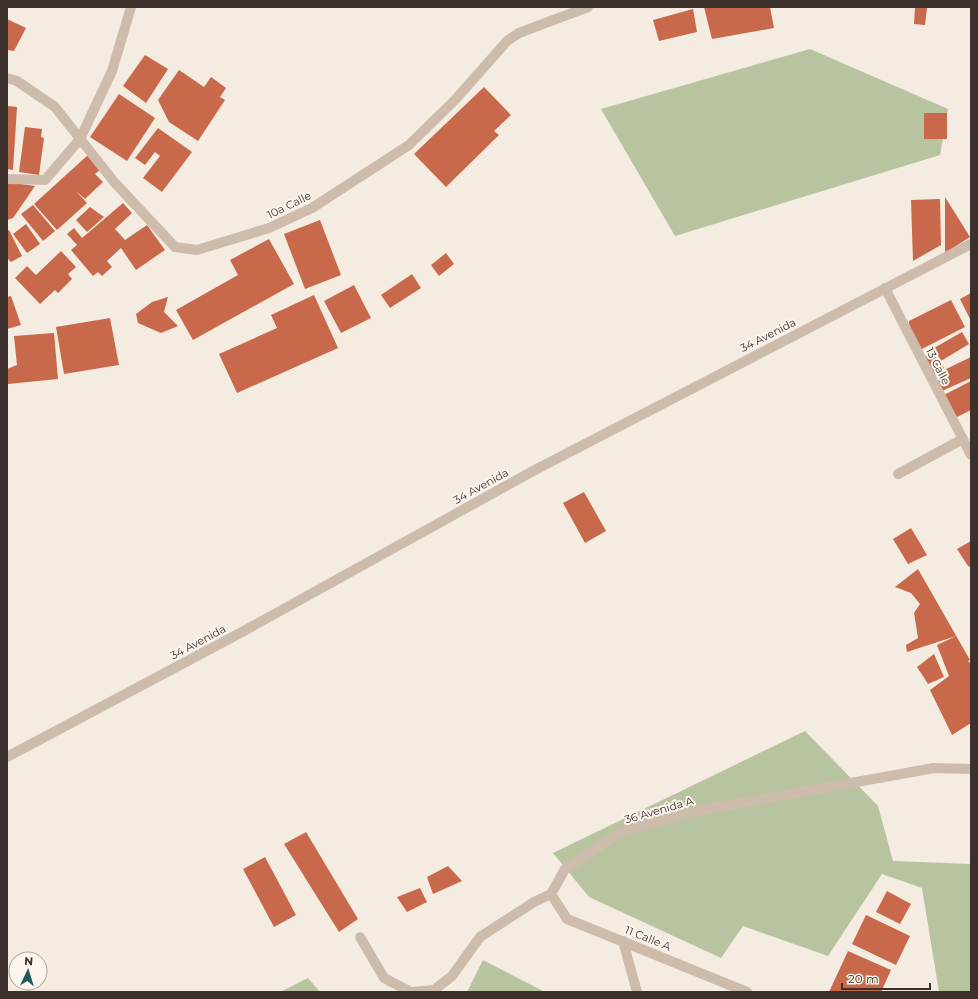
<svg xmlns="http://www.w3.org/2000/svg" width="978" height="999" font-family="Montserrat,sans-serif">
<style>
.green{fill:#b8c4a0}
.building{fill:#c8694b}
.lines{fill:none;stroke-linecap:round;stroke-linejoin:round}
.minor{stroke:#cdbbac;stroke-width:10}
.labels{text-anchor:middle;stroke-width:4;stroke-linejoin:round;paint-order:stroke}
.street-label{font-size:11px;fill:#3b302b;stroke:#fbf5ee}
</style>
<rect width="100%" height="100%" fill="#f4ebe1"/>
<g class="green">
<polygon points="810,49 948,109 940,155 675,236 601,109"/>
<polygon points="805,731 878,806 893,861 971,864 971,992 939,992 922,888 882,874 828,956 743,926 721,958 589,897 553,853"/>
<polygon points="483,960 545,992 467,992"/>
<polygon points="308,978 320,992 280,992"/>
</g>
<g class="building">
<polygon points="704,7 770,7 774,28 712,39"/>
<polygon points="915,7 927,8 925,25 914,24"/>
<polygon points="693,9 697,32 659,41 653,20"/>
<polygon points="7,19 26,28 14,51 7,50"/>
<polygon points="145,55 168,69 146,103 123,86"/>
<polygon points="179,70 204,87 211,77 226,88 220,97 225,100 198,141 169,122 158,100"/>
<polygon points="484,87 511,115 494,131 499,135 446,187 414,154"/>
<polygon points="119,94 155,118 127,161 90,137"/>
<polygon points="7,106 17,107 13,170 7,169"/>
<rect x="924" y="113" width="23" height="26"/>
<polygon points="25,127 42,129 41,137 44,138 39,175 19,172"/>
<polygon points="158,128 192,152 162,192 143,178 160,156 155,152 145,165 135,158"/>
<polygon points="88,155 101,169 95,174 103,182 85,199 76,191 87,203 57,230 34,204"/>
<polygon points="7,182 35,186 13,218 7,220"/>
<polygon points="945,197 970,237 945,253"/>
<polygon points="940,199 941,245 913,261 911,200"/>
<polygon points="123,203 132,213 115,229 125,240 147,225 165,250 136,270 121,248 107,261 112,267 102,276 98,272 93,276 71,250 77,245 67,234 74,228 82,238"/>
<polygon points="33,205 55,231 43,241 21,214"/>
<polygon points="90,207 104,217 87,232 76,220"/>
<polygon points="320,220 341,275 305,289 284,234"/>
<polygon points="26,224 40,244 27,253 13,234"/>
<polygon points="9,230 22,256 11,262 7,258 7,231"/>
<polygon points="269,239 294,284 193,340 176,310 238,275 230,260"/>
<polygon points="61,251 76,267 68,274 72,279 58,293 55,290 40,304 15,278 27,266 36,275"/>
<polygon points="446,253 454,264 439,276 431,265"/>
<polygon points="412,274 421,288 390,308 381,295"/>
<polygon points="354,285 371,318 341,333 324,301"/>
<polygon points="971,293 971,321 960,299"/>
<polygon points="314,295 338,348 237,393 219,354 277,328 271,315"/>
<polygon points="11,296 21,325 7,329 7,297"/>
<polygon points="168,297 164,312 178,326 161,333 138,323 136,314 152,302"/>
<polygon points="951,300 965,327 920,350 909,329 909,321"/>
<polygon points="110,318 119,365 64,374 56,327"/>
<polygon points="962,332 969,344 941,361 934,348"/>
<polygon points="54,333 58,379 8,384 7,369 17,365 14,336"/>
<polygon points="932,352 944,368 934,376 925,357"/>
<polygon points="971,357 971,378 942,391 937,381 947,376 946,369"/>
<polygon points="971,381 971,410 955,418 944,395"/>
<polygon points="584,492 606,531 585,543 563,503"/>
<polygon points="911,528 927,555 908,564 893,539"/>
<polygon points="971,541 971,567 968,566 957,549"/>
<polygon points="918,569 970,660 968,661 971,664 971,723 952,735 930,690 949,676 937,645 956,636 907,652 906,645 918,638 914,613 920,604 911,593 895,587"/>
<polygon points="934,654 944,677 928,684 917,667"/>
<polygon points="306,832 358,919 339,932 284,844"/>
<polygon points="265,857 296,915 274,927 243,869"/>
<polygon points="448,866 462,881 433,894 427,877"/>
<polygon points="420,888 427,902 407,912 397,897"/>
<polygon points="887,891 911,904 900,924 876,912"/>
<polygon points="866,915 910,936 896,965 852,944"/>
<polygon points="848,951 891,970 881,992 829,992"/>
</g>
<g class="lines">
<g class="minor">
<polyline points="7,78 17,81 55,107 115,183 175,247 197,250 269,228 312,208 409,145 455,100 507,41 519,33 588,7"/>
<polyline points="7,179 45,180 80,139 112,71 131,7"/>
<polyline points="885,288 971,455"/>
<polyline points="898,474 963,439"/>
<polyline points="7,757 242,632 533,471 971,244"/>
<polyline points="551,894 567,919 747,992"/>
<polyline points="360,937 384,978 411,992"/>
<polyline points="623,941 637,992"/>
<polyline points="411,992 434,990 452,976 480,937 534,902 551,894 565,869 620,833 691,812 934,768 971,769"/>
</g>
</g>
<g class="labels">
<g class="street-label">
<text transform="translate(289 205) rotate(-26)" y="4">10a Calle</text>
<text transform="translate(768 335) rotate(-27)" y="4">34 Avenida</text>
<text transform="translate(938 366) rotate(63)" y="4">13 Calle</text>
<text transform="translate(481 486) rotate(-29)" y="4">34 Avenida</text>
<text transform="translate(198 642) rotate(-28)" y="4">34 Avenida</text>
<text transform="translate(659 810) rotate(-16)" y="4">36 Avenida A</text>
<text transform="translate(648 938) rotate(22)" y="4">11 Calle A</text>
</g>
</g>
<rect width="978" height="999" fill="none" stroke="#3b302b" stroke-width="16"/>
<g transform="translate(28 971) rotate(4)"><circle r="19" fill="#fbf5ee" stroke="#aea6a0"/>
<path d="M0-3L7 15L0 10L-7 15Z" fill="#1f5a5e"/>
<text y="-6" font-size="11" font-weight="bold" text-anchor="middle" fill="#3b302b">N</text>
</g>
<path d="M842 983v6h88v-6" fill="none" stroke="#3b302b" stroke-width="2"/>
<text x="848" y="983" font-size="12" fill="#3b302b" stroke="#fbf5ee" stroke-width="3" paint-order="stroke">20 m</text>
</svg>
